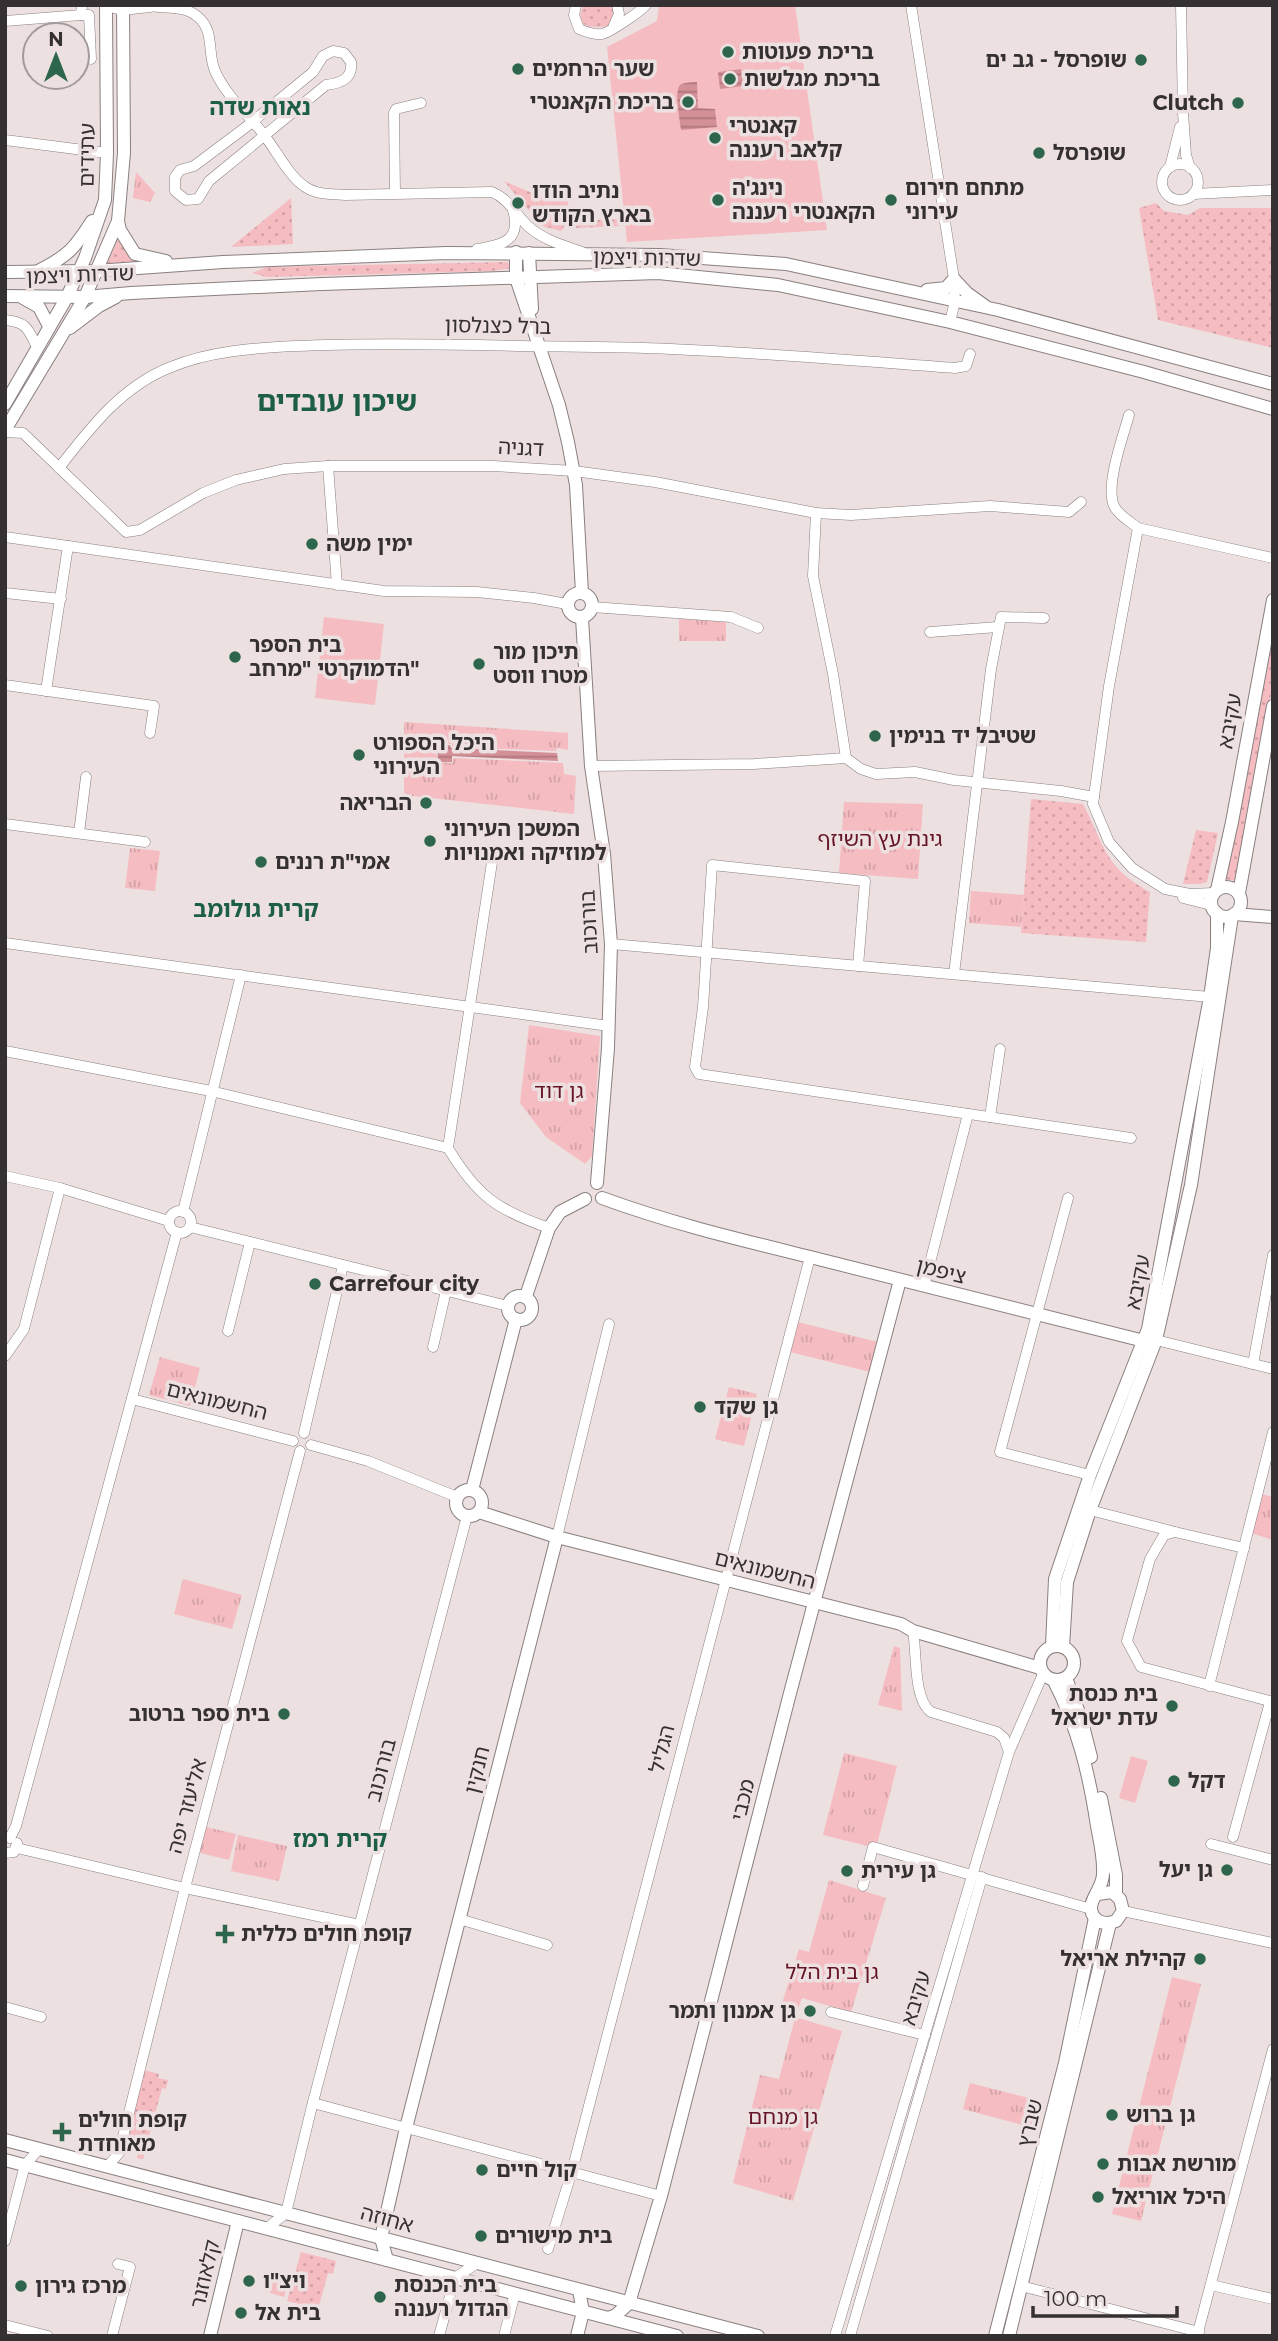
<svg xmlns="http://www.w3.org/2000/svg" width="1278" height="2341" font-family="Montserrat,'Noto Sans Hebrew',sans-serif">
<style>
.grass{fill:url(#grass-dots)}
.park{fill:url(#park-tufts)}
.pitch{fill:#f5bcc1}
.water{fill:url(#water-rules)}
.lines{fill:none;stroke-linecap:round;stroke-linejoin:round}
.street-casing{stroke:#8a7f7f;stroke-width:11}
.secondary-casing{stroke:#8a7f7f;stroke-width:14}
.street{stroke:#fff;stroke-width:10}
.secondary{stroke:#fff;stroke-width:12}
.poi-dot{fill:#2d654d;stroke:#ede0e1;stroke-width:2.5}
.labels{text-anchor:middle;stroke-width:7;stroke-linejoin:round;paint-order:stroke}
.poi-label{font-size:21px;font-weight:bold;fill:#353031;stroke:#ede0e1;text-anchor:start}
.street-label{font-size:21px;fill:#353031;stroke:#ede0e1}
.park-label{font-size:21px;fill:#641426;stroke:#ede0e1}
.neighbourhood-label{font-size:23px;font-weight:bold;fill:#1d5f45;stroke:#ede0e1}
.district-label{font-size:28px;font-weight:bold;fill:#1d5f45;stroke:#ede0e1}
</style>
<defs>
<pattern id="grass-dots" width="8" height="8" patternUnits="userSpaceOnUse" patternTransform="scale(1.75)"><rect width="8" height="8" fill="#f5bcc1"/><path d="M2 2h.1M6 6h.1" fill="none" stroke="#d3a2a6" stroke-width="1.8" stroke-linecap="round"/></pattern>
<pattern id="park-tufts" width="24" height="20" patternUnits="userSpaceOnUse" patternTransform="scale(1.75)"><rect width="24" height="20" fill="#f5bcc1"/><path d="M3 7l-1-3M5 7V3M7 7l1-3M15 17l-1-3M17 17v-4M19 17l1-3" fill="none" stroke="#d3a2a6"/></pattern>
<pattern id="water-rules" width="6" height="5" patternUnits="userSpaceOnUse" patternTransform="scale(1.75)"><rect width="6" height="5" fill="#d49097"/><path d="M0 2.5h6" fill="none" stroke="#ad767c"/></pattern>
</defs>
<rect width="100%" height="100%" fill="#ede0e1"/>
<g class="grass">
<path d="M584 5H611C617 13 614 19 608 26 591 29 572 27 584 5Z"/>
<polygon points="504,181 551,201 568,200 569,220 561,231 542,226"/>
<polygon points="291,198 293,244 231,247"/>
<polygon points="1156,203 1164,211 1188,215 1200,208 1273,208 1273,348 1158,320 1139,208"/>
<polygon points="619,219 620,226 574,228 568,225 570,221"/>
<polygon points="118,238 158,264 107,265"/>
<polygon points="507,262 514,268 492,271 266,277 252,273 267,267"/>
<polygon points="1273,619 1273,684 1237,881 1223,879"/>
<path d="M1031 799 1083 804C1105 846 1104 867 1150 892L1146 942 1021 933Z"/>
<polygon points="1196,830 1218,833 1207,882 1200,884 1183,884"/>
<polygon points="140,2069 159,2074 158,2078 168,2080 166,2089 162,2088 143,2159 137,2158 141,2141 130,2138 125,2155 119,2153"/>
<polygon points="301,2252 336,2261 333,2274 328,2273 318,2309 287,2301"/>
</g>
<g class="park">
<polygon points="136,172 155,193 150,202 133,198"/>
<polygon points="679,619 726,622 726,641 679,641"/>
<polygon points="404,722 568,733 568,750 557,748 556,751 452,747 452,744 436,743 437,762 453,763 453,758 563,763 564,774 576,776 574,814 404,795"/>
<polygon points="844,802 923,804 918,879 839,873"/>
<polygon points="130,848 160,851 155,891 125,888"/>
<polygon points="971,891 1024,895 1021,927 969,923"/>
<polygon points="529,1025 600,1036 592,1156 585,1164 546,1137 520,1103"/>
<polygon points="798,1322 878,1342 870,1372 790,1352"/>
<polygon points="160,1357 200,1368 190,1406 149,1395"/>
<polygon points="729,1387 757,1394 744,1446 715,1439"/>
<polygon points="1258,1493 1273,1497 1273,1540 1248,1532"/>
<polygon points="183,1579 242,1595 232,1629 174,1614"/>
<polygon points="894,1646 900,1648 902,1711 878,1705"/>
<polygon points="844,1753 897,1766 876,1848 823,1835"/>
<polygon points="206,1827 236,1834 229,1860 200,1853"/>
<polygon points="238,1835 287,1846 279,1881 231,1871"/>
<polygon points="829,1880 886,1898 851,2012 802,1998 795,2017 842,2031 793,2201 733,2183 760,2075 779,2079 795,2018 779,2013 799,1949 809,1952"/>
<polygon points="1172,1977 1201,1984 1141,2221 1112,2214"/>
<polygon points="970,2083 1044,2102 1038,2129 963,2109"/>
<polygon points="276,2270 291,2274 284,2297 270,2293"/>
</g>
<g class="pitch">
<polygon points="659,5 795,5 827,230 627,242 607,47 657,21"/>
<polygon points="324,617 384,624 375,705 315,698"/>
<polygon points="1131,1756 1148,1761 1135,1803 1119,1798"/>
</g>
<g class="water">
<polygon points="741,69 743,86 720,89 718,72"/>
<path d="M697 82 698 108 715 109 717 127 681 130C680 121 674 90 680 85 684 82 693 82 697 82Z"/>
<polygon points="437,745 450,745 451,748 557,753 558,761 452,756 452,762 438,762"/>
</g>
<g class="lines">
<g class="street-casing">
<g id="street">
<polyline points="82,5 81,15 89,15 91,59"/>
<path d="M146 5C163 10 184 4 198 17 215 31 207 53 215 71 226 96 248 114 264 135 276 150 289 176 304 186 316 195 331 194 345 195L492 192C509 199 515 214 528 226 543 240 563 245 582 252"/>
<path d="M576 5 574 15 579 29C586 32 594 35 602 34 610 32 640 12 646 5"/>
<polyline points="911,5 954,279 955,301 950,322"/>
<polyline points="1181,5 1183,113 1186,155 1190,168"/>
<polyline points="106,6 122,10 150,7"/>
<polyline points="5,21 81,15"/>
<polyline points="614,25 619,14 617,5"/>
<path d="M333 51 344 53 351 62C353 79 341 83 326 85L209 181 198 199 186 200 175 191V177L180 170 194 166 246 127 313 72 323 56Z"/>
<polyline points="5,140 107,153"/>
<circle cx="1180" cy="182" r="18"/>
<polyline points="1170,167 1180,127"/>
<polyline points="395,193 394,113 396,109 421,103"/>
<polyline points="1193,194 1273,190"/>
<path d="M477 249C502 245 522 241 513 210"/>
<path d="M5 320C27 322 28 329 37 347"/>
<path d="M1129 415C1123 437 1105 485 1114 506 1118 515 1131 522 1138 528L1273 558"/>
<polyline points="5,432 23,433 126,532 140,530 203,493 236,480 284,469 328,466 493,466 574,471 655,482 816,513 851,515 990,506 1069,512 1081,502"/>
<polyline points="328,466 337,585"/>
<path d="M59 468C90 428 122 386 171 367 210 351 254 348 296 346 357 343 419 344 480 345 544 347 607 346 671 349 766 353 860 361 955 368L966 366 970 354"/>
<polyline points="816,513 813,576 833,674 846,758"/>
<polyline points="1138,528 1109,686 1093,804 1109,842 1132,868 1165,889 1190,894 1214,893"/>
<polyline points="5,537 384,591 477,592 534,598 567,604"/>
<polyline points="5,593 61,599"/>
<polyline points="592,607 731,617 758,628"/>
<polyline points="930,632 998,627"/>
<polyline points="5,685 154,706 150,733"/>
<polyline points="46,691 68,546"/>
<polyline points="591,766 754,764 846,758 861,769 876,774 915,772 954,780 1061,791 1094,797"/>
<polyline points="5,824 145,842"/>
<polyline points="79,833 86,777"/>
<path d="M493 856 448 1148C477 1196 497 1210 549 1228"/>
<polyline points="1183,898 1211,905"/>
<polyline points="5,943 609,1026"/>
<polyline points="611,944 1210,997"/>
<polyline points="858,966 865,881 712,865 703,1007 695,1067 699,1074 1131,1138"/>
<polyline points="954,974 991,669 1001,617 1044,618"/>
<polyline points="5,1051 211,1091 448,1148"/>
<polyline points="990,1117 1000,1049"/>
<polyline points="5,1176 60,1188 169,1221"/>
<polyline points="1068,1198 1000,1452 1090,1475"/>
<circle cx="180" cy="1222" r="11"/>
<polyline points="183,1212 241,975"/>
<polyline points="190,1227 508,1306"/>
<polyline points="924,1286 968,1114"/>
<polyline points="228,1331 250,1242"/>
<polyline points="1156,1340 1273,1369"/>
<polyline points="433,1347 446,1291"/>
<polyline points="5,1356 24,1329 60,1188"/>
<polyline points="1253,1364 1273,1255"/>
<polyline points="132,1399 293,1441"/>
<polyline points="304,1433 343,1265"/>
<polyline points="311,1445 368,1461 457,1497"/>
<polyline points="1090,1510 1175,1532"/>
<polyline points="557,1537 609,1324"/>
<polyline points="1244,1548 1175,1532 1164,1535 1150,1559 1127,1641 1141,1667 1273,1702"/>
<path d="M913 1631C917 1652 913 1699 931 1712L997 1732 1004 1738 1009 1752"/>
<polyline points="1209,1686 1273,1432"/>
<polyline points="1233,1837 1270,1702"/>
<polyline points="10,1838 16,1826 177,1232"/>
<polyline points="1211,1844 1273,1860"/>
<polyline points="17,1848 185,1888 360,1925"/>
<polyline points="5,1853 14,1852 17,1843"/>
<polyline points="863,1886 873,1847 1091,1909"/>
<polyline points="1123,1911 1273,1943"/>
<polyline points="459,1919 547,1945"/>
<polyline points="5,2007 41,2017"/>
<polyline points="831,2012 925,2035"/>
<polyline points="313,2103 661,2196"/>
<polyline points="107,2167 119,2153 185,1888 300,1451"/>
<polyline points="266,2229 286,2213 312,2106 467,1516"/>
<polyline points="5,2241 25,2165 39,2149"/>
<polyline points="548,2249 572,2171 810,1257"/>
<polyline points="1211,2285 1273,2299"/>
<polyline points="1021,2286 1199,2332"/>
<polyline points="5,2325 48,2336"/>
<polyline points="112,2336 130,2267 118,2264"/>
<polyline points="439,2336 455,2278 477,2263"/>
<polyline points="504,2336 515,2293"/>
<polyline points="835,2336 1009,1752 1043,1674"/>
<polyline points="850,2336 982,1877"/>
<polyline points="1197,2336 1273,2049"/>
</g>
</g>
<g class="secondary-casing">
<g id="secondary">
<polyline points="118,221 120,230 135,254 166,261"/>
<polyline points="516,252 516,278 559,405 568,442 576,485 582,593"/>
<polyline points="529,253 532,309"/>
<path d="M38 271C68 256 74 249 92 221"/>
<polyline points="5,272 96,271 223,262 446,253 660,255 786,264 998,310 1273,384"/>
<polyline points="927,290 946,288 954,279 967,293 985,306"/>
<polyline points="5,296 85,297 131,293 322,284 658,273 778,285 950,322 1144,372 1273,409"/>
<polyline points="23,298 39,307 49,326"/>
<polyline points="70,328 99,306 116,297"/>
<polyline points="5,404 67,297 85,258 105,200 107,153 106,5"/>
<polyline points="5,430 85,297 118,221 124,153 123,5"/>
<circle cx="580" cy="605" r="12"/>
<polyline points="582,618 591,766 604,854 611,944 608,1048 597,1183"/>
<circle cx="1226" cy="902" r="15"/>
<polyline points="1217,890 1232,822 1273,600"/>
<polyline points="1239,893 1273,706"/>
<polyline points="1234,914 1273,917"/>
<path d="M602 1198C678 1226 759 1244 838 1264 940 1290 1042 1316 1144 1341H1150"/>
<circle cx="520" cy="1308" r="12"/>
<polyline points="526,1296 549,1228 560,1212 585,1199"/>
<circle cx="469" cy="1503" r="13"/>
<polyline points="472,1490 516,1319"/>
<polyline points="479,1512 557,1537 901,1624 913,1631 1040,1668"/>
<circle cx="1057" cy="1663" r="17"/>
<polyline points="1052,1646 1055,1579 1090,1475 1148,1329 1210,997 1217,948 1217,913"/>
<polyline points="1063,1647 1067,1582 1090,1510 1156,1340 1191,1185 1232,916"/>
<polyline points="1066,1678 1081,1718 1091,1757"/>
<path d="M1054 1681C1078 1728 1089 1773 1097 1826 1100 1841 1104 1859 1103 1874 1103 1887 1090 1899 1091 1909 1093 1923 1106 1925 1116 1921L1123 1911 1120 1899 1112 1892 1098 1894"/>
<polyline points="1101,1798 1116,1875 1116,1894"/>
<polyline points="5,2140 758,2336"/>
<polyline points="5,2160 677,2336"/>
<polyline points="387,2260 381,2238 406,2128 557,1537"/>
<polyline points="608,2318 616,2315 629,2303 661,2196 789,1697 900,1280"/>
<polyline points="210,2336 238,2221"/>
<polyline points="577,2336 583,2312 579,2290"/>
<polyline points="995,2336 1065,2063 1095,1918"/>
<polyline points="1009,2336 1110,1923"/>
</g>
</g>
<use href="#street" class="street"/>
<use href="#secondary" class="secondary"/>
</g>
<g class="poi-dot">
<circle cx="728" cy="52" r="7"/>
<circle cx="1141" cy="60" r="7"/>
<circle cx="518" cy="69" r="7"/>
<circle cx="730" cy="79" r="7"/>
<circle cx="688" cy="102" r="7"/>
<circle cx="1238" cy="103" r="7"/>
<circle cx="715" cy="138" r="7"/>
<circle cx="1039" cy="153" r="7"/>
<circle cx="718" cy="200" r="7"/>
<circle cx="891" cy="200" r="7"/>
<circle cx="518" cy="203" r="7"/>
<circle cx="312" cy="544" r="7"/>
<circle cx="235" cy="657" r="7"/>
<circle cx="479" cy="664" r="7"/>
<circle cx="875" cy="736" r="7"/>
<circle cx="359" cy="755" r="7"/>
<circle cx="426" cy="803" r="7"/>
<circle cx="430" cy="841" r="7"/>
<circle cx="261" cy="862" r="7"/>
<circle cx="315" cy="1284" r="7"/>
<circle cx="700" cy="1407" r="7"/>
<circle cx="1172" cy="1706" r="7"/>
<circle cx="284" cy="1714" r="7"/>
<circle cx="1174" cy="1781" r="7"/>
<circle cx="1227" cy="1870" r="7"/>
<circle cx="847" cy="1871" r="7"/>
<path d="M221.5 1923.5h7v7h7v7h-7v7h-7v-7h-7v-7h7z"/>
<circle cx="1200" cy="1959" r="7"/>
<circle cx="810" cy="2011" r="7"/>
<circle cx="1112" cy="2115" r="7"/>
<path d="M58.5 2121.5h7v7h7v7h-7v7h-7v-7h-7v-7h7z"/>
<circle cx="1103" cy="2164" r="7"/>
<circle cx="482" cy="2170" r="7"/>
<circle cx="1098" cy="2197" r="7"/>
<circle cx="481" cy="2236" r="7"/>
<circle cx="249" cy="2281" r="7"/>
<circle cx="21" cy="2286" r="7"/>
<circle cx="380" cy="2297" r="7"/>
<circle cx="241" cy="2313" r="7"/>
</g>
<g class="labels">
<g class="poi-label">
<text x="742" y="59">בריכת פעוטות</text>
<text x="1127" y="67" text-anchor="end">שופרסל - גב ים</text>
<text x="532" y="76">שער הרחמים</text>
<text x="744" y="86">בריכת מגלשות</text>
<text x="674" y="109" text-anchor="end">בריכת הקאנטרי</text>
<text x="1224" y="110" text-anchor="end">Clutch</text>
<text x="729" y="133">קאנטרי<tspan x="729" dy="24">קלאב רעננה</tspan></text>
<text x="1053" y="160">שופרסל</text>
<text x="732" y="195">נינג'ה<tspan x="732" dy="24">הקאנטרי רעננה</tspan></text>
<text x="905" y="195">מתחם חירום<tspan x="905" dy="24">עירוני</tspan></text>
<text x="532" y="198">נתיב הודו<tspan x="532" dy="24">בארץ הקודש</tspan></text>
<text x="326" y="551">ימין משה</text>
<text x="249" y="652">בית הספר<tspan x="249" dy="24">הדמוקרטי "מרחב"</tspan></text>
<text x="493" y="659">תיכון מור<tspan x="493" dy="24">מטרו ווסט</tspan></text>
<text x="889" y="743">שטיבל יד בנימין</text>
<text x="373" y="750">היכל הספורט<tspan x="373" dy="24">העירוני</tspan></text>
<text x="412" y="810" text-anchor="end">הבריאה</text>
<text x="444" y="836">המשכן העירוני<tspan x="444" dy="24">למוזיקה ואמנויות</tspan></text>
<text x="275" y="869">אמי"ת רננים</text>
<text x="329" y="1291">Carrefour city</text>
<text x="714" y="1414">גן שקד</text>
<text x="1158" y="1701" text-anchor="end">בית כנסת<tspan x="1158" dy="24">עדת ישראל</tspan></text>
<text x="270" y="1721" text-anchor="end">בית ספר ברטוב</text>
<text x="1188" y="1788">דקל</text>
<text x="1213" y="1877" text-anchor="end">גן יעל</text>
<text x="861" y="1878">גן עירית</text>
<text x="241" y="1941">קופת חולים כללית</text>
<text x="1186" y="1966" text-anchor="end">קהילת אריאל</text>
<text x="796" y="2018" text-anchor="end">גן אמנון ותמר</text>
<text x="1126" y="2122">גן ברוש</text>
<text x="78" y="2127">קופת חולים<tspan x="78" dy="24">מאוחדת</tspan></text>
<text x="1117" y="2171">מורשת אבות</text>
<text x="496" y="2177">קול חיים</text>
<text x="1112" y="2204">היכל אוריאל</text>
<text x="495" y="2243">בית מישורים</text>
<text x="263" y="2288">ויצ"ו</text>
<text x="394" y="2292">בית הכנסת<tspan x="394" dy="24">הגדול רעננה</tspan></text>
<text x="35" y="2293">מרכז גירון</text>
<text x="255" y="2320">בית אל</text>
</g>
<g class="street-label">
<text transform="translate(87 155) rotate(-89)" y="7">עתידים</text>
<text transform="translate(647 258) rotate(1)" y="7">שדרות ויצמן</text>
<text transform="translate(80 275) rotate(-2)" y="7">שדרות ויצמן</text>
<text transform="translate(498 326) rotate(1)" y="7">ברל כצנלסון</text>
<text transform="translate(521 448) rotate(3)" y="7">דגניה</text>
<text transform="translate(1230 721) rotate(-80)" y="7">עקיבא</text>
<text transform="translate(589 922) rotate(-93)" y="7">בורוכוב</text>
<text transform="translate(941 1271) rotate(14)" y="7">ציפמן</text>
<text transform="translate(1138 1282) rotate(-79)" y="7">עקיבא</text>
<text transform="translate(217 1401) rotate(14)" y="7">החשמונאים</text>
<text transform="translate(765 1570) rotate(14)" y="7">החשמונאים</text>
<text transform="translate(662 1749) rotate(-76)" y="7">הגליל</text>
<text transform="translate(381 1770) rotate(-75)" y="7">בורוכוב</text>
<text transform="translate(477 1770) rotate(-76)" y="7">חנקין</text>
<text transform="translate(743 1800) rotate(-76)" y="7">מכבי</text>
<text transform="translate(187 1806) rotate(-75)" y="7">אליעזר יפה</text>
<text transform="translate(916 1998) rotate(-73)" y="7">עקיבא</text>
<text transform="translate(1030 2123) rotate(-76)" y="7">שברץ</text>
<text transform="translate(387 2219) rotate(15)" y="7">אחוזה</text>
<text transform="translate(205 2274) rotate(-77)" y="7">קלאוזנר</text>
</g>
<g class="park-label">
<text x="880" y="846">גינת עץ השיזף</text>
<text x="559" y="1098">גן דוד</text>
<text x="832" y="1979">גן בית הלל</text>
<text x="783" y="2124">גן מנחם</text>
</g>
<g class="neighbourhood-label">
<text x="260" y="115">נאות שדה</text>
<text x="256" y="917">קרית גולומב</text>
<text x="340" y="1847">קרית רמז</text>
</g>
<g class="district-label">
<text x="337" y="411">שיכון עובדים</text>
</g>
</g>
<rect width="1278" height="2341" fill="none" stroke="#353031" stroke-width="14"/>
<g transform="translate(56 56)"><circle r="33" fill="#ede0e1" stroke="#a39a9b" stroke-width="2"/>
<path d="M0-5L12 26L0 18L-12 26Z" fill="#2d654d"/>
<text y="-10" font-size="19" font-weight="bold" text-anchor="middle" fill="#353031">N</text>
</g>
<path d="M1033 2306v10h144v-10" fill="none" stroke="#353031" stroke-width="3.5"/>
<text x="1044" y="2306" font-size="21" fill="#353031" stroke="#ede0e1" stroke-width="5" paint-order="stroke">100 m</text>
</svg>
